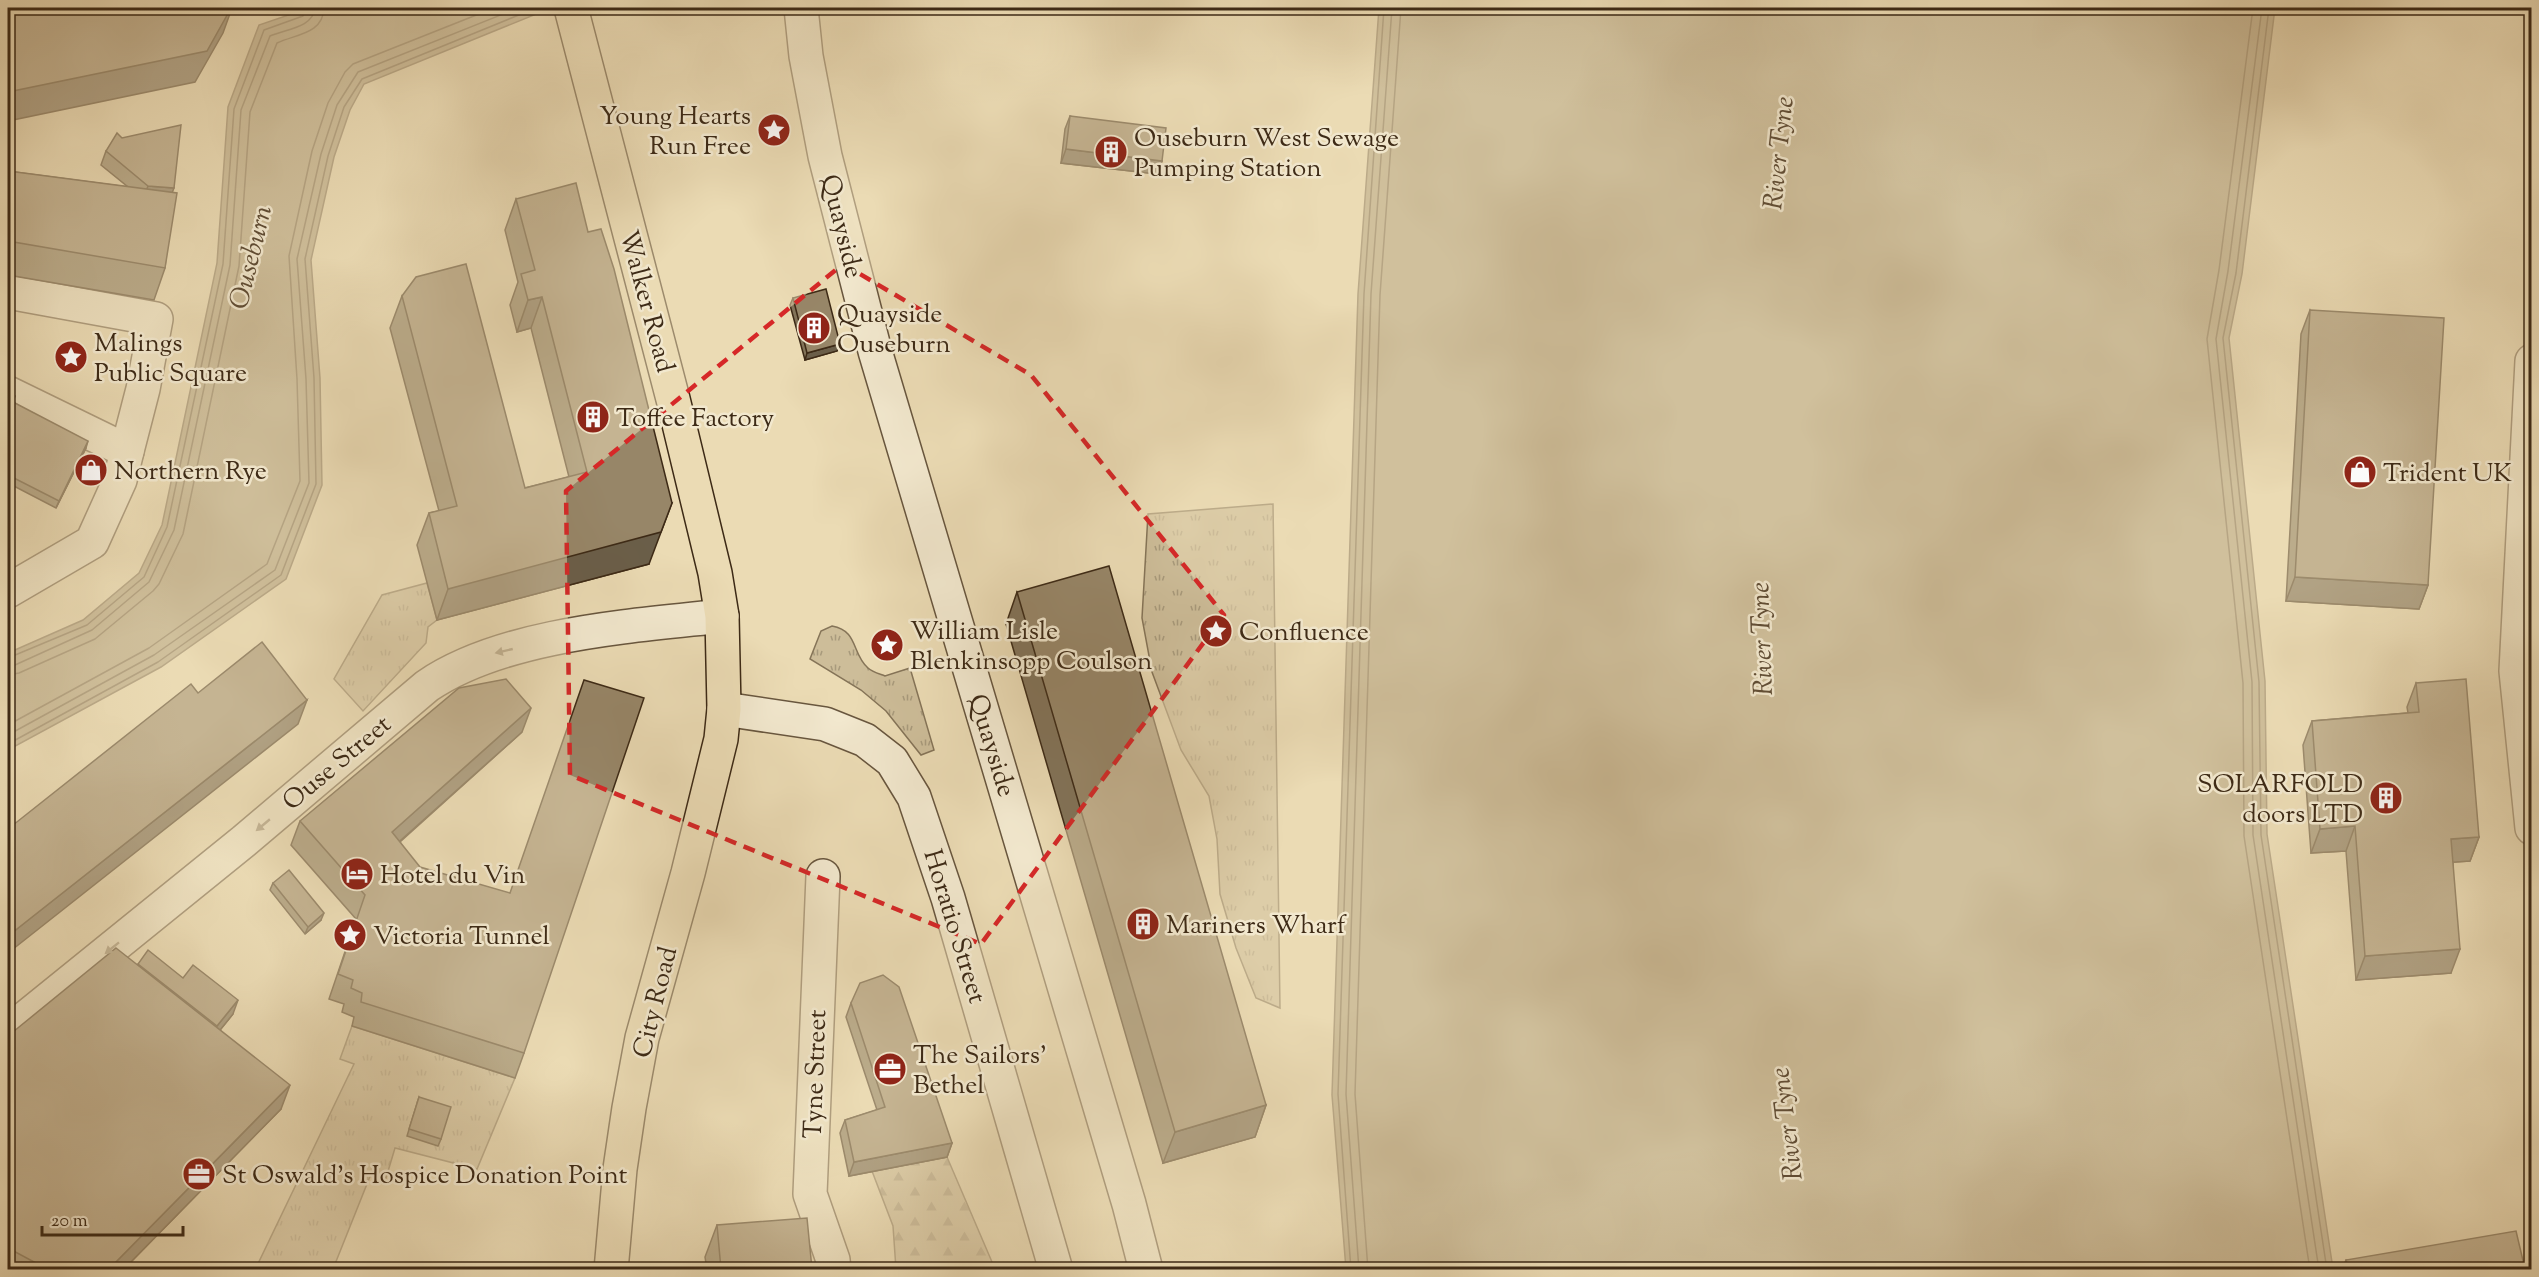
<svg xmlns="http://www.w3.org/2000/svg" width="2539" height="1277" font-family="'Sorts Mill Goudy',serif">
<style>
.grass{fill:url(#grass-tufts);stroke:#857458;stroke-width:1.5}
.forest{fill:url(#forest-firs);stroke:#857458;stroke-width:1.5}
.water{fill:#b09f7e;stroke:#827054;stroke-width:1.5}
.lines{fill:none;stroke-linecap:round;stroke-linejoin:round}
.shore{stroke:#76644a;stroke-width:1.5}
.street-casing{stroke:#68563e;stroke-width:36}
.primary-casing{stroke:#3d2a16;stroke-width:36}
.street{stroke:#f2e8ce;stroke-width:33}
.primary{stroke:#ebdbb4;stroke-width:33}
.wall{fill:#827359;stroke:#3d2a16;stroke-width:1.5}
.shaded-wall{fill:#6a5e49;stroke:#3d2a16;stroke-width:1.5}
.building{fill:#978668;stroke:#3d2a16;stroke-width:1.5}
.oneway{fill:#988972}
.marked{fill:none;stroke:#d62828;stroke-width:4.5;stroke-dasharray:12 8;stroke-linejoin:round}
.labels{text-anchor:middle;stroke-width:5;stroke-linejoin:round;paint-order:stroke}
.poi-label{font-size:26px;fill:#3d2a16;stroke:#f2e8ce;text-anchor:start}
.street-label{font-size:26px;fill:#3d2a16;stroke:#f2e8ce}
.water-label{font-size:27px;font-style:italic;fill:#604d35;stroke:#f2e8ce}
</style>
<defs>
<pattern id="grass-tufts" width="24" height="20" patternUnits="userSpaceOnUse" patternTransform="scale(1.5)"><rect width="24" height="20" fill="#cdbd99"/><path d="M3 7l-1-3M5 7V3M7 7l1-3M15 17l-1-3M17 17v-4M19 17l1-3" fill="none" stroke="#a89a7c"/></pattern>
<pattern id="forest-firs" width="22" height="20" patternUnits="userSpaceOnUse" patternTransform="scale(1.5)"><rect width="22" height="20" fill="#cdbd99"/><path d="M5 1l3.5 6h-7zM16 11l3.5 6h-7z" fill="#a89a7c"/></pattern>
</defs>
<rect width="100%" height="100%" fill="#ebdbb4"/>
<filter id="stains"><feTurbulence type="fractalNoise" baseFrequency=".00333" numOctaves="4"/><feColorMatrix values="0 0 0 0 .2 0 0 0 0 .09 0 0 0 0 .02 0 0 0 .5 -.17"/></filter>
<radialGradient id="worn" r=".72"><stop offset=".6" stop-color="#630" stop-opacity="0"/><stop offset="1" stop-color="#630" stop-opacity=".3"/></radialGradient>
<g class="grass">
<polygon points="1273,504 1280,1008 1256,998 1236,948 1220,894 1217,839 1209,796 1181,750 1152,672 1142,618 1148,514"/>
<polygon points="427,583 437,620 428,627 426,643 363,711 334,679 382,595"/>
<path d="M832 626C859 631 851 653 868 668 872 672 880 674 885 676L910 668 934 750 921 755 886 711 861 690 810 659 821 631Z"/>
<polygon points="352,1026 515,1078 477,1169 395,1148 386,1178 371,1174 333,1269 255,1270 354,1064 340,1059"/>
</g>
<polygon class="forest" points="947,1157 995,1269 896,1269 893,1226 872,1171"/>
<g class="water">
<polygon points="309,8 551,8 364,84 350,110 334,157 311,260 320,378 322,485 286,579 161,667 8,750 8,653 83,620 139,573 162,525 217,263 228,107 259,25"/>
<polygon points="1379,8 2275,8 2242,274 2229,338 2265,681 2267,834 2333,1269 1346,1269 1332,1095 1358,294"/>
</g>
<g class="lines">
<g class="shore">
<polyline points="2253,8 2219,270 2207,339 2243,683 2244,836 2310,1270"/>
<polyline points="2262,8 2228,271 2216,339 2252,682 2253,835 2319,1270"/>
<polyline points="2269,8 2236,273 2223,338 2259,682 2261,835 2327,1270"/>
<polyline points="8,658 87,625 144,577 167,527 223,264 234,109 264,30 303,16 307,8"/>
<path d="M8 666 15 665 92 630 149 582 174 530 230 265 241 110 270 36C285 29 313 28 315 8"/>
<path d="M8 675 19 673 95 639 153 591 159 584 183 534 239 266 250 112 277 43C296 34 323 34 324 8"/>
<polyline points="8,725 149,648 267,564 300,481 297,379 289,256 312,151 328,103 345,72 353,64 494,8"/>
<polyline points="8,735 154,655 275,570 309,483 306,379 297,259 321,154 337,105 358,72 518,8"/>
<polyline points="8,744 158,662 281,575 316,484 314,378 305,259 328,156 344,107 362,79 536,8"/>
<polyline points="1351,1270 1338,1094 1364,294 1384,8"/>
<polyline points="1359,1270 1346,1094 1371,294 1392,8"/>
<polyline points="1368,1270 1355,1094 1380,295 1401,8"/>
</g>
<g class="street-casing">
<g id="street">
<polyline points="801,8 806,56 825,156 875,351 1129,1204 1146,1270"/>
<polyline points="8,292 156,319 143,389 127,451 8,393"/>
<polyline points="2532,361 2516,671 2532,828"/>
<polyline points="8,591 92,542 120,480 127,451"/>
<polyline points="724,709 825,724 865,740 892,761 914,797 948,898 1056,1270"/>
<polyline points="823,876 810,1194 833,1260 834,1270"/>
<path d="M8 1032 244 841 427 686C503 634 631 626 722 616"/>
</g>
</g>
<g class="primary-casing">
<polyline id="primary" points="571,8 673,399 715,573 722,616 724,709 721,739 688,873 642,1038 629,1108 620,1169 611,1270"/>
</g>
<use href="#street" class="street"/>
<use href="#primary" class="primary"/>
</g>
<g class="wall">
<polygon points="1070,116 1162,161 1157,174 1061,163 1065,129"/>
<polygon points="106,151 172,192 165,268 154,300 8,275 8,171 128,187 101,165"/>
<polygon points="516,199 649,564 437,620 417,545 429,513 439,511 390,328 402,296 525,488 569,477 531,328 517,332 510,305 518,282 505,230"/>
<polygon points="793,298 840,344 837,351 805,360 790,305"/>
<polygon points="2310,310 2428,585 2419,609 2286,601 2301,334"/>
<polygon points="8,392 15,396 13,402 86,448 56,508 8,483"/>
<polygon points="1017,592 1266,1105 1255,1137 1163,1163 1006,624"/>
<polygon points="2416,683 2479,837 2470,861 2453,862 2451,973 2356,980 2346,851 2311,853 2303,745 2312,721 2408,713 2407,707"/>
<polygon points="522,732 400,842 524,1053 515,1078 352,1026 354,1017 342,1012 344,1004 329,999 356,919 291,845 300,821"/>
<polygon points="273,883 321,920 305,934 270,890"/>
<polygon points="138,964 183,978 233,1014 220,1030 281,1109 124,1269 8,1269 8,1036 137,965"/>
<polygon points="851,1003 952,1143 947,1157 849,1176 840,1133 845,1120 877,1110 846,1017"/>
<polygon points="419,1097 441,1139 438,1146 407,1136"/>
<polygon points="717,1225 812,1269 707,1269 705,1257"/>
<polygon points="2346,1260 2525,1269 2342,1269"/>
</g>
<g class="shaded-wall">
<polygon points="231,8 232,8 223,33 195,82 8,121 8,92"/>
<polygon points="1066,149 1162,161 1157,174 1061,163"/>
<polygon points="148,186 174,188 169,201 143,199"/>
<polygon points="542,297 531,328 517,332 528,300"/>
<polygon points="840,344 837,351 805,360 807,353"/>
<polygon points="88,441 86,448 56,508 59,501"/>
<polygon points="672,503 649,564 437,620 448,589"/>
<polygon points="2295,577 2428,585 2419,609 2286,601"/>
<polygon points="307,700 298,724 8,953 8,936"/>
<polygon points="531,708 522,732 383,856 392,832"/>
<polygon points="2355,826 2346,851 2311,853 2320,829"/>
<polygon points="2479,837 2470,861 2442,863 2451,839"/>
<polygon points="324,913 321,920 305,934 308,927"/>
<polygon points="2460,949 2451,973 2356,980 2365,956"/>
<polygon points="238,1000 233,1014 212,1040 217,1026"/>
<polygon points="290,1085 281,1109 124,1269 109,1269"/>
<polygon points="1266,1105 1255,1137 1163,1163 1175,1132"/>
<polygon points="952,1143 947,1157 849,1176 854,1162"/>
</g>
<g class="building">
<polygon points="22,8 231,8 207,51 8,92 8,11"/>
<polygon points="1070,116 1166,128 1162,161 1066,149"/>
<polygon points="181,125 174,188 148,186 106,151 117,133 122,138"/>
<polygon points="8,171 177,193 165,268 8,241"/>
<polygon points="576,183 588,232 601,229 614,269 672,503 661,532 448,589 429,513 457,506 402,296 416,277 466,264 525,488 587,472 542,297 528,300 521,274 535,270 516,199"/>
<polygon points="826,289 840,344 807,353 793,298"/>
<polygon points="2310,310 2444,318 2428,585 2295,577"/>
<polygon points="8,392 15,396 8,411"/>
<polygon points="13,402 88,441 59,501 8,475 8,413"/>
<polygon points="1109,566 1266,1105 1175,1132 1017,592"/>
<polygon points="262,642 307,700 8,936 8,829 191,684 198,693"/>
<polygon points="506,679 531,708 392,832 420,867 510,893 584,680 644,698 524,1053 361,1002 362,993 351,988 353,980 338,974 365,895 300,821 459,688"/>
<polygon points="2466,679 2479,837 2451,839 2460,949 2365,956 2355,826 2320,829 2312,721 2419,712 2416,683"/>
<polygon points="289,870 324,913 308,927 273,883"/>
<polygon points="116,948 290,1085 109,1269 47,1269 8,1248 8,1036"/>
<polygon points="148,950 183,978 193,965 238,1000 217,1026 138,964"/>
<polygon points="883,975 899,987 952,1143 854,1162 845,1120 885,1107 851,1003 860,983"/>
<polygon points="419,1097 451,1107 441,1139 409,1129"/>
<polygon points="807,1218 812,1269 721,1269 717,1225"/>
<polygon points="2516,1231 2525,1269 2348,1269 2346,1260"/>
</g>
<defs><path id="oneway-solid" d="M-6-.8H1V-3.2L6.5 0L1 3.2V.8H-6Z" transform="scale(1.5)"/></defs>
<g class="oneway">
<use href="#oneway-solid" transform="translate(504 651) rotate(167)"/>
<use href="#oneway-solid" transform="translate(263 825) rotate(140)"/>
<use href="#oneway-solid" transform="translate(112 948) rotate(141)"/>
</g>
<path d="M0 0H2539V1277H0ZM843 264 1031 375 1224 615 981 944 570 775 566 491Z" fill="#ebdbb4" fill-opacity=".55" fill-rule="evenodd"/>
<path class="marked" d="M843 264 1031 375 1224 615 981 944 570 775 566 491Z"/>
<defs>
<g id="sight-disc" transform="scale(1.725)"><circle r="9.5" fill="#8f2418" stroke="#f2e8ce"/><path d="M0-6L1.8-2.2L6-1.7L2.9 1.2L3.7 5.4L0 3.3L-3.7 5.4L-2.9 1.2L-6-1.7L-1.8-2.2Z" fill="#fff"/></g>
<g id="building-disc" transform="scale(1.725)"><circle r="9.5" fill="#8f2418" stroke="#f2e8ce"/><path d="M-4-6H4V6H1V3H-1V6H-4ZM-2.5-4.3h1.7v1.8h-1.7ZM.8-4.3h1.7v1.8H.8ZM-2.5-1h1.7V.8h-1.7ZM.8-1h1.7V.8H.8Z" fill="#fff"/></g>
<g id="shop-disc" transform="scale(1.725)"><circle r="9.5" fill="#8f2418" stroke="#f2e8ce"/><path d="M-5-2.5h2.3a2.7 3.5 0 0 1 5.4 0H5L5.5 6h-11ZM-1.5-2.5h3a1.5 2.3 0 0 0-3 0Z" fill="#fff"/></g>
<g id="hotel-disc" transform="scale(1.725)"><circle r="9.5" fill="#8f2418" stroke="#f2e8ce"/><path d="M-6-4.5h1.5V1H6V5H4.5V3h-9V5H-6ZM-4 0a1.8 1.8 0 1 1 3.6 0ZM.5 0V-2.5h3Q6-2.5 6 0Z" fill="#fff"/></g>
<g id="office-disc" transform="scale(1.725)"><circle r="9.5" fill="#8f2418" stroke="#f2e8ce"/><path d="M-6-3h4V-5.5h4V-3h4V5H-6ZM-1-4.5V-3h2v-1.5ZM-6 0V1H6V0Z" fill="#fff"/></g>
</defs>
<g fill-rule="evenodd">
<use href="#sight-disc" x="774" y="130"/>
<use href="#building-disc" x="1111" y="152"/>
<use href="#building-disc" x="814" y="328"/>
<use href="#sight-disc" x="71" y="357"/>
<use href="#building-disc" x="593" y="417"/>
<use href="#shop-disc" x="91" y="470"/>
<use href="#shop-disc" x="2360" y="472"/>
<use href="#sight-disc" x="1216" y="631"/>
<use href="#sight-disc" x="887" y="645"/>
<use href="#building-disc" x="2386" y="798"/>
<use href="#hotel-disc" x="357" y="874"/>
<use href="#building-disc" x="1143" y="924"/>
<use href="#sight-disc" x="350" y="935"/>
<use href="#office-disc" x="890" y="1069"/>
<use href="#office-disc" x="199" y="1174"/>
</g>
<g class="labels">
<g class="poi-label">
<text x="751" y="124" text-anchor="end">Young Hearts<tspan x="751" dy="30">Run Free</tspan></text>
<text x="1134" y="146">Ouseburn West Sewage<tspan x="1134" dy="30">Pumping Station</tspan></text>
<text x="837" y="322">Quayside<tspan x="837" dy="30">Ouseburn</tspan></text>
<text x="94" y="351">Malings<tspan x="94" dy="30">Public Square</tspan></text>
<text x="616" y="426">Toffee Factory</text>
<text x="114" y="479">Northern Rye</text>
<text x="2383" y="481">Trident UK</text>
<text x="910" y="639">William Lisle<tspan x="910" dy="30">Blenkinsopp Coulson</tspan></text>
<text x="1239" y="640">Confluence</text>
<text x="2363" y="792" text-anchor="end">SOLARFOLD<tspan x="2363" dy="30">doors LTD</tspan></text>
<text x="380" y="883">Hotel du Vin</text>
<text x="1166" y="933">Mariners Wharf</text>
<text x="373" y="944">Victoria Tunnel</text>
<text x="913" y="1063">The Sailors'<tspan x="913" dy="30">Bethel</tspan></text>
<text x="222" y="1183">St Oswald's Hospice Donation Point</text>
</g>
<g class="street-label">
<text transform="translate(843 226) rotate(76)" y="9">Quayside</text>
<text transform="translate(648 301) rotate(75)" y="9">Walker Road</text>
<text transform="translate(993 745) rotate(73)" y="9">Quayside</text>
<text transform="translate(336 762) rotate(-40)" y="9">Ouse Street</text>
<text transform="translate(956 926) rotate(73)" y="9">Horatio Street</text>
<text transform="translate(654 1002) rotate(-76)" y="9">City Road</text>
<text transform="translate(814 1074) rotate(-88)" y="9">Tyne Street</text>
</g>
<g class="water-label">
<text transform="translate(1778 153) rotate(-84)" y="9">River Tyne</text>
<text transform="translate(250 257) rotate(-76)" y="9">Ouseburn</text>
<text transform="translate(1761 639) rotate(-92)" y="9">River Tyne</text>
<text transform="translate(1786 1124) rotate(-97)" y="9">River Tyne</text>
</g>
</g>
<rect width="2539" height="1277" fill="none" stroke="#ebdbb4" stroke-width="30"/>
<rect x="9" y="9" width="2521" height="1259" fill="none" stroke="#3d2a16" stroke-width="3"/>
<rect x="15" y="15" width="2509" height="1247" fill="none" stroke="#3d2a16" stroke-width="1.5"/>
<path d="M42 1226v9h141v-9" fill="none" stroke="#3d2a16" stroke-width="3"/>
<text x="51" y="1226" font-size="18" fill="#3d2a16" stroke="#f2e8ce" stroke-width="4.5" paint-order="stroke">20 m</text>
<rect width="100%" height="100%" filter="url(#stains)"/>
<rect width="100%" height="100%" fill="url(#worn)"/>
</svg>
